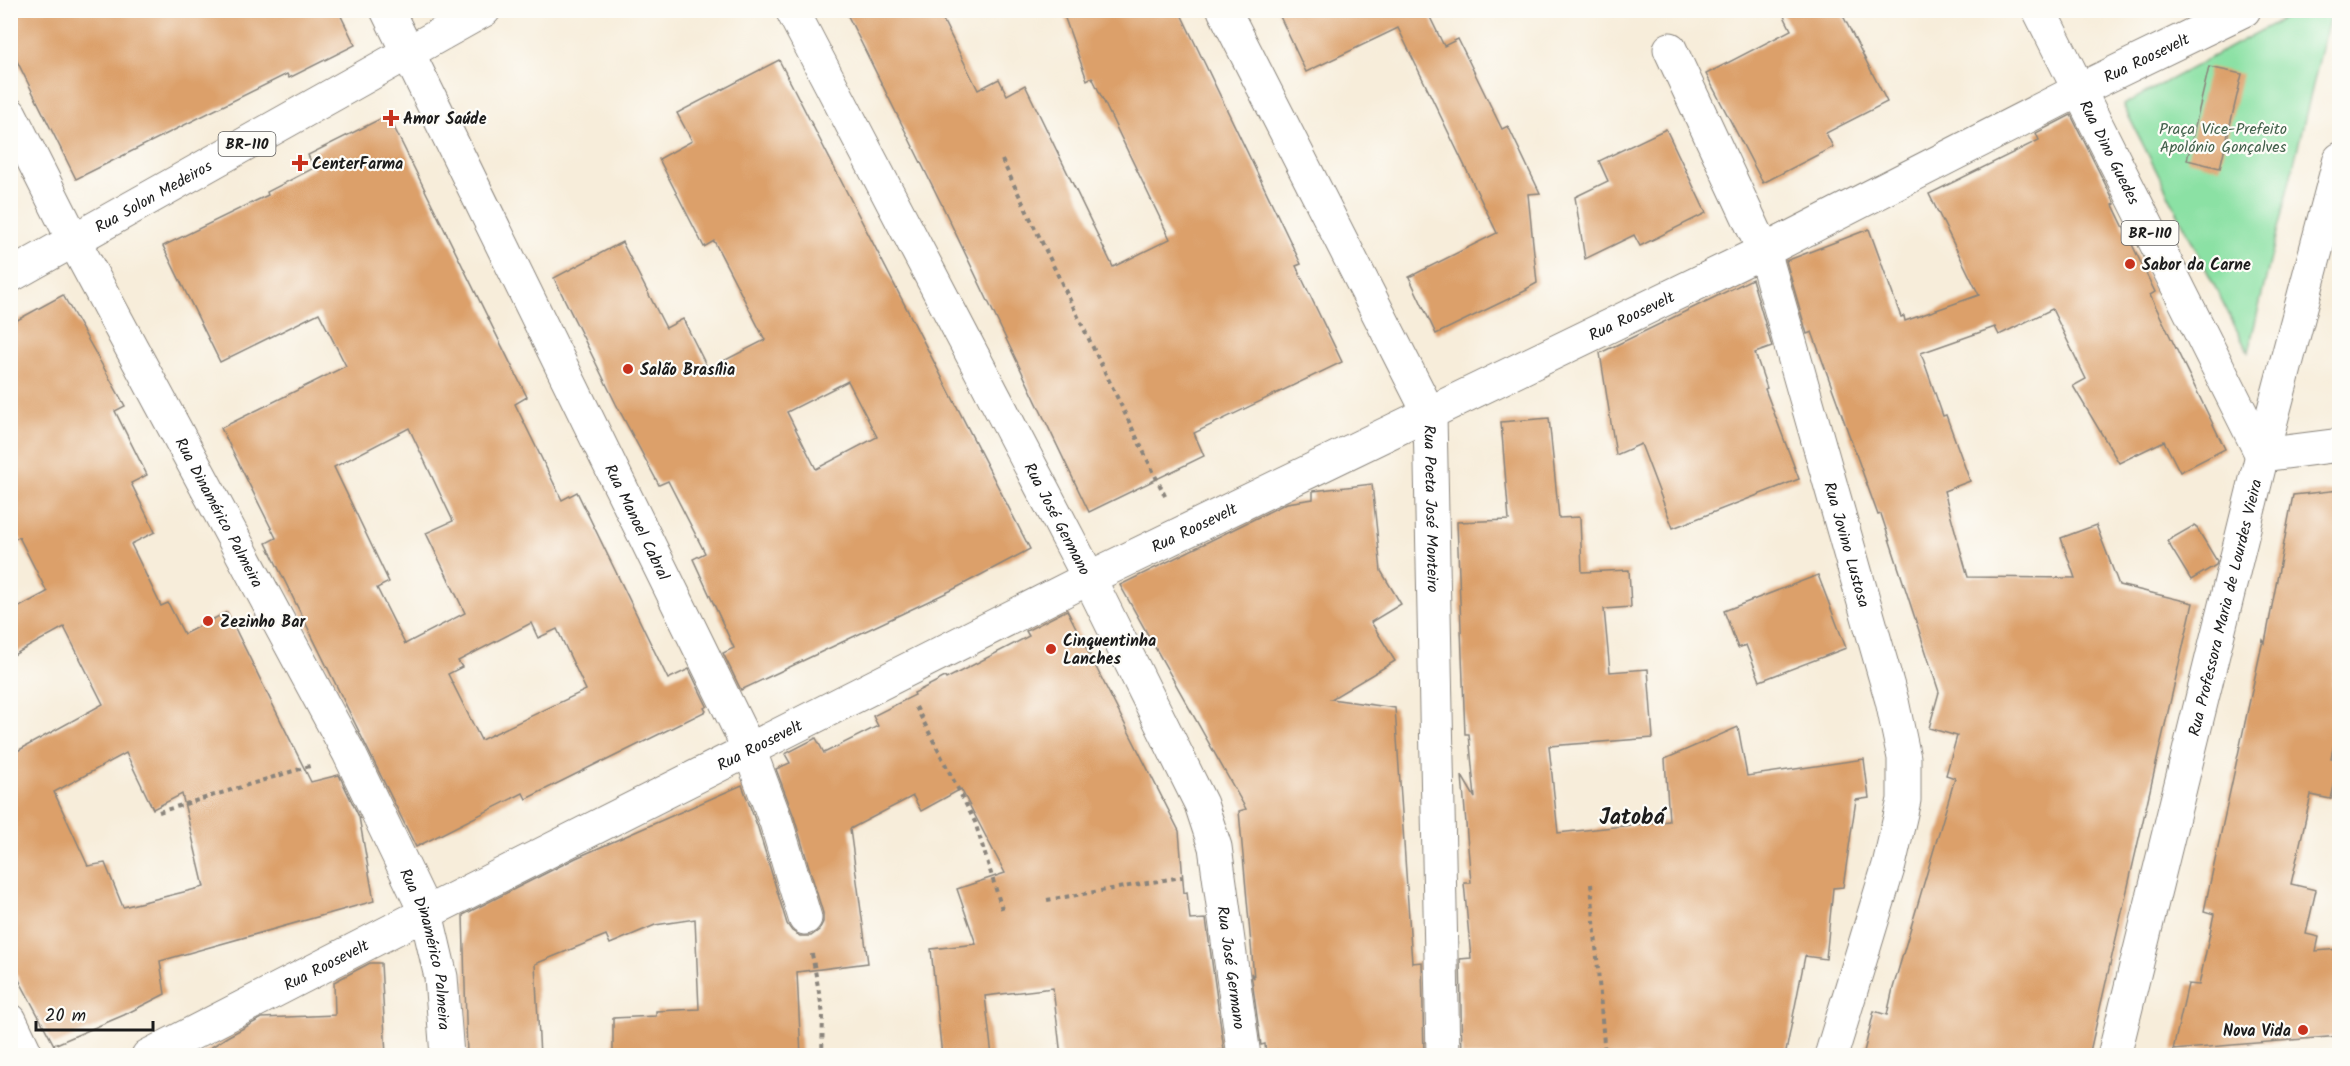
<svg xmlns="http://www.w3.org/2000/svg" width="2350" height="1066" font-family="Kalam,sans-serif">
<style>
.green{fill:#8be1a4;stroke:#547e60;stroke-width:1.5}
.building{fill:#dca06a;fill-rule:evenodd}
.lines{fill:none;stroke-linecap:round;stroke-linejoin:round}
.minor-casing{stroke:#8a847b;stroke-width:35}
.primary-casing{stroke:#8a847b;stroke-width:35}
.path{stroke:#8a847b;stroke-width:4;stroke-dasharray:4.5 4.5;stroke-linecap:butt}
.minor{stroke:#fff;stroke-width:33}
.primary{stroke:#fff;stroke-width:33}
.poi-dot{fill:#c8321e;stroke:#fdfcf7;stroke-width:2}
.labels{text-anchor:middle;stroke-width:4.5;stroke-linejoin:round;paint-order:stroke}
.shield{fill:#fdfcf7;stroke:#605f5e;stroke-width:1.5}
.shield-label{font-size:15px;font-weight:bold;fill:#1c1c1c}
.street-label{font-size:16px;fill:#1c1c1c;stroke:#fdfcf7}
.poi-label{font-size:16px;font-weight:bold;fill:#1c1c1c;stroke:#fdfcf7;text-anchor:start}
.park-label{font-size:16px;fill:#43614c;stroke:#fdfcf7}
.district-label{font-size:22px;font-weight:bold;fill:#1c1c1c;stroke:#fdfcf7}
</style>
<rect width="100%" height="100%" fill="#fdfcf7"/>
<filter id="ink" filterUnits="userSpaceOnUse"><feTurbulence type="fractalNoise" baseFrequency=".0167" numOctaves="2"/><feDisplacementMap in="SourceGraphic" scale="12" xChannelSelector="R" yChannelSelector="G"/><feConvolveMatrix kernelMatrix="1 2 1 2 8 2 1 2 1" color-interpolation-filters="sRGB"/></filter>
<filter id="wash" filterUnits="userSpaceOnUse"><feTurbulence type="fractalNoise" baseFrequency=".008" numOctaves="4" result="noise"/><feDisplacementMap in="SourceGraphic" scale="24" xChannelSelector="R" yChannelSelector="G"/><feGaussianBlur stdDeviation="1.35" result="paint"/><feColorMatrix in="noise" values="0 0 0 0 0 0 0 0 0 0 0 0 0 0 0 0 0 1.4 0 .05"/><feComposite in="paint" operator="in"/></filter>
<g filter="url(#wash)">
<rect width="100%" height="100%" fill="#f7edda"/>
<polygon class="green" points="2297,11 2331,11 2248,352 2123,105"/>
<g id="blocks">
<g class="building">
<polygon points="10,10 338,10 355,45 289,78 287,74 76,179 10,47"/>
<polygon points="845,10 938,10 978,90 999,79 1007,95 1025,85 1113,267 1170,239 1092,77 1087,80 1062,10 1179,10 1301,264 1296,266 1342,362 1194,433 1204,456 1089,512 941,203"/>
<polygon points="1277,10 1433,10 1428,13 1444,46 1458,39 1502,129 1508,126 1540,193 1528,194 1537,283 1526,289 1527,290 1436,334 1409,277 1497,233 1398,28 1306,72"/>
<polygon points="1781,10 1840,10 1887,102 1826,133 1833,147 1763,183 1706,74 1791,30"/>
<path d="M779 60 1030 549 952 590 741 690 723 653 734 648 693 559 705 553 668 481 659 485 616 404 554 278 622 242 666 328 683 319 708 369 765 340 714 241 704 247 659 159 692 141 677 113ZM848 381 877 437 816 469 787 412Z"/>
<polygon points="2209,67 2242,74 2220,168 2187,160"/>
<path d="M388 115 527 397 515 404 562 500 577 492 668 679 689 669 707 706 704 708 706 711 603 762 602 761 526 799 523 793 416 847 266 543 276 538 221 428 346 366 319 313 220 362 163 246 268 195 267 192 314 168 308 155ZM409 428 453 521 426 533 465 613 405 644 377 588 389 582 334 467ZM531 623 538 638 557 629 586 690 481 740 448 674 462 667 458 661Z"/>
<polygon points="2071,115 2115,204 2113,205 2155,292 2150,295 2225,449 2180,472 2164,441 2119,463 2073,386 2086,379 2052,309 1999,335 1995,327 1921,353 1943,416 1946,415 1970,481 1944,491 1968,577 2075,578 2061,538 2096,525 2119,585 2193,603 2089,1056 1863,1056 1874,1011 1887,1015 1893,988 1955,778 1946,775 1957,736 1929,728 1939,692 1881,514 1878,515 1812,332 1807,334 1786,261 1869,229 1901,317 1904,316 1905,321 1979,295 1929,194 2039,140 2036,133"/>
<polygon points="1666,129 1706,213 1640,246 1634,235 1585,259 1575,197 1608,181 1599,161"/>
<polygon points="1752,279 1772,347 1755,353 1767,388 1765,389 1799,479 1673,528 1641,444 1616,455 1600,353"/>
<path d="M63 295 125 406 115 411 147 475 131 483 155 532 131 544 161 606 168 603 184 634 227 612 311 782 339 775 359 817 374 901 160 961 165 994 124 1015 54 1045 10 963V755L103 704 64 627 10 657V612L47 592 19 537 10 541V324ZM126 753 153 809 182 794 204 887 123 907 105 863 88 866 54 792Z"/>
<polygon points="1549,418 1559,518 1580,517 1582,572 1629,570 1631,607 1604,609 1610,672 1648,669 1653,738 1549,746 1558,833 1669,821 1665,759 1738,727 1747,776 1864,759 1869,798 1856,800 1843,887 1833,888 1826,959 1805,956 1786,1052 1752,1056 1462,1056 1460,959 1471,958 1464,883 1471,883 1462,776 1475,798 1469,734 1465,734 1457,522 1509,520 1501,422"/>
<polygon points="1372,484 1381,571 1401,604 1371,622 1395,661 1331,699 1395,708 1412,963 1422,962 1424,1056 1266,1056 1265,1044 1261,1045 1251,973 1254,978 1239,811 1246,809 1120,585 1287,503 1313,499 1313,491"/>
<polygon points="2340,490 2340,639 2332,685 2340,687 2340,715 2331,758 2340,760 2331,799 2311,795 2291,884 2316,890 2306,934 2319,937 2316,951 2340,949 2340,1036 2173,1050 2188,984 2199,985 2214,914 2204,911 2263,640 2265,643 2293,495"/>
<polygon points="2195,525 2217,561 2216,565 2191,580 2167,541"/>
<polygon points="1818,575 1846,648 1760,681 1746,645 1738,648 1724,611"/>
<polygon points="1067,610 1179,831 1184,893 1187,892 1190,920 1206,919 1224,1050 1202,1052 1203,1056 1061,1056 1053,988 985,996 992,1056 942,1056 931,949 976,944 957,889 1005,873 961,789 921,811 913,796 850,829 868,963 797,972 801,1056 613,1056 613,1018 656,1016 656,1011 699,1009 695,919 655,925 610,944 606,935 535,964 540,1056 467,1056 463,915 576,858 742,785 758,828 787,924 792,931 800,936 811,936 819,930 823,922 823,913 794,817 776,769 790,763 785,754 816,738 824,753 878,726 873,716 915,695 914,693 945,677 946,679 1029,636 1026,631"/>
<polygon points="370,963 381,963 386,1056 198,1056 227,1037 262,1018 335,1015 334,982"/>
</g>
</g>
</g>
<g filter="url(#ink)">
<use href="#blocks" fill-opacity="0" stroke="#8a847b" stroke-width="1.5"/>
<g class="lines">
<g class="minor-casing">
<g id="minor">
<path id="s1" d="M387 10 749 749 776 822 805 918"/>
<path id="s2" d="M792 10 1089 578 1201 804 1215 847 1244 1056"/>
<path id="s3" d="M1224 10 1430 415 1443 1056"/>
<path id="s4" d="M1670 49 1764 251 1892 701 1904 758V800L1889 865 1831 1056"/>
<path id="s5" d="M10 114 74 241 349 753 426 913 441 977 447 1056"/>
<polyline points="10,1020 27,1056"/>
<path id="s6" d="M148 1056 426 913 1089 578 1764 251 2079 90 2244 10"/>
<path id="s7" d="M2114 1056 2262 455 2340 159"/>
</g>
</g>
<g class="primary-casing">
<g id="primary">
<path id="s8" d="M2039 10 2262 455 2340 445"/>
<path id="s9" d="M10 276 484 10"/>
</g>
</g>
<g class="path">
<polyline points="1002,160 1167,500"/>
<polyline points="916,707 975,822 1002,909"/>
<polyline points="159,812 313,765"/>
<polyline points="1591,884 1605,1056"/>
<polyline points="1047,900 1182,877"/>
<polyline points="812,954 823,1014 822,1056"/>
</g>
<use href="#minor" class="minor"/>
<use href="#primary" class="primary"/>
</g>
</g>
<g class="poi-dot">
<path d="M388 109h6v6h6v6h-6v6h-6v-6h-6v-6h6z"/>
<path d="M297 154h6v6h6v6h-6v6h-6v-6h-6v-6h6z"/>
<circle cx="2130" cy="264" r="6"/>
<circle cx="628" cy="369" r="6"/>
<circle cx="208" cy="621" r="6"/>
<circle cx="1051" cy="649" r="6"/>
<circle cx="2303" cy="1030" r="6"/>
</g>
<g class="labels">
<g class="shield">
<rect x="218.5" y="132" width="57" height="24" rx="4.5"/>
<rect x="2121.5" y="221" width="57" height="24" rx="4.5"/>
</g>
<g class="shield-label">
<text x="247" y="149">BR-110</text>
<text x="2150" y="238">BR-110</text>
</g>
<g class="street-label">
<text dy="6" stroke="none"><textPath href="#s6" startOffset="2234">Rua Roosevelt</textPath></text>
<text dy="6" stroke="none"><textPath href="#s8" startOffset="159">Rua Dino Guedes</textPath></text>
<text dy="6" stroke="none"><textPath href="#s9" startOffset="164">Rua Solon Medeiros</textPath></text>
<text dy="6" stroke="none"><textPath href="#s6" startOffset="1658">Rua Roosevelt</textPath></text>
<text dy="6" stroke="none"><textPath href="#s3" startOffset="548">Rua Poeta José Monteiro</textPath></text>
<text dy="6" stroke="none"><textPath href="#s5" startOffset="450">Rua Dinamérico Palmeira</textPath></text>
<text dy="6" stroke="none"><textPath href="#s2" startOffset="574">Rua José Germano</textPath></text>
<text dy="6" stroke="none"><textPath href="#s1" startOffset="570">Rua Manoel Cabral</textPath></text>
<text dy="6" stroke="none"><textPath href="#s6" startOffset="1172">Rua Roosevelt</textPath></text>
<text dy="6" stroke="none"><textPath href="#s4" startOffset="528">Rua Jovino Lustosa</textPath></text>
<text dy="6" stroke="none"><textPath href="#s7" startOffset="462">Rua Professora Maria de Lourdes Vieira</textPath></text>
<text dy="6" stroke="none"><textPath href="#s6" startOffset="686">Rua Roosevelt</textPath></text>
<text dy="6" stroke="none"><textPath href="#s5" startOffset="936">Rua Dinamérico Palmeira</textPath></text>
<text dy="6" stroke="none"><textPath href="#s6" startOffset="200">Rua Roosevelt</textPath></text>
<text dy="6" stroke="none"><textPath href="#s2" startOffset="1060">Rua José Germano</textPath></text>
</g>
<g class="poi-label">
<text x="403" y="124">Amor Saúde</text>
<text x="312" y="169">CenterFarma</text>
<text x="2142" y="270">Sabor da Carne</text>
<text x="640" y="375">Salão Brasília</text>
<text x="220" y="627">Zezinho Bar</text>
<text x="1063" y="646">Cinquentinha<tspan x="1063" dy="18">Lanches</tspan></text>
<text x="2291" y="1036" text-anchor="end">Nova Vida</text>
</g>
<g class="park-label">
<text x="2223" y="134">Praça Vice-Prefeito<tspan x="2223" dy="18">Apolónio Gonçalves</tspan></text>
</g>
<g class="district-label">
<text x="1632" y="824">Jatobá</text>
</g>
</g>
<rect width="2350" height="1066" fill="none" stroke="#fdfcf7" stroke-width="36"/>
<path d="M36 1021v9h117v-9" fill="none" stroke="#1c1c1c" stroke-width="3"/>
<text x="45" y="1021" font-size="18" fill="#1c1c1c" stroke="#fdfcf7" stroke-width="4.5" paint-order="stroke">20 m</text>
</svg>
